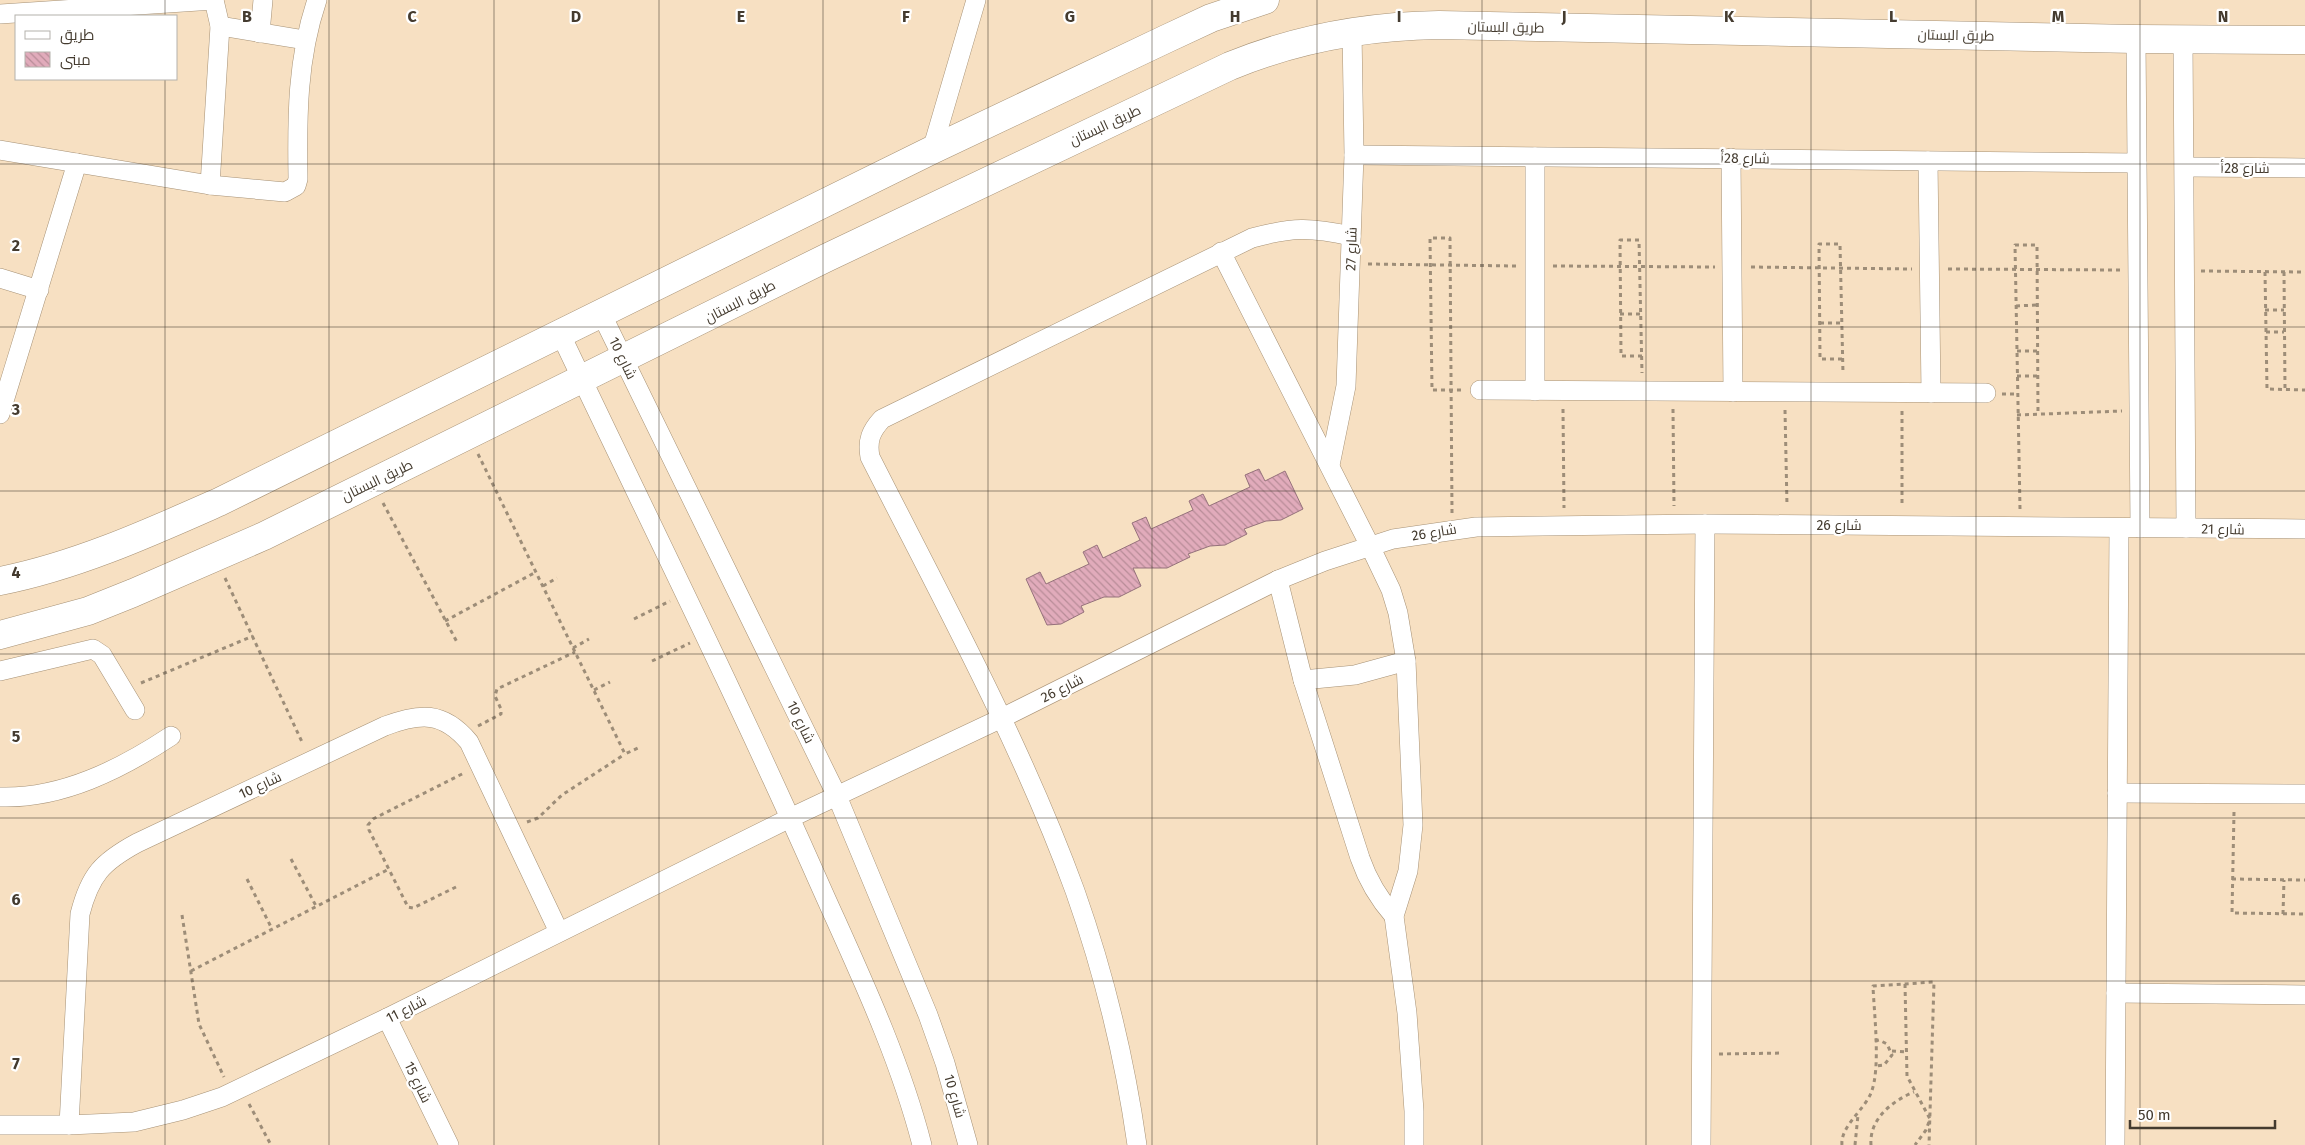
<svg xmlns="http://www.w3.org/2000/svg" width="2305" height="1145" font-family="'Fira Sans',Cairo,sans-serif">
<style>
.building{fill:url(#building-back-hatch);stroke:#95717b}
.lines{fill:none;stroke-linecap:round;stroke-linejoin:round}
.street-casing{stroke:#a69175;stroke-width:20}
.primary-casing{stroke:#a69175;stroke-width:29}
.path{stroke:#9d8d78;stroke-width:3;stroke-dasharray:4 4;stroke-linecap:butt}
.street{stroke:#fff;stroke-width:19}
.primary{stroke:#fff;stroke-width:28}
.grid{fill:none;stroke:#443b2f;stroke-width:1;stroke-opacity:0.55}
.labels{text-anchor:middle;stroke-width:4.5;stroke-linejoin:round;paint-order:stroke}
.street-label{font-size:14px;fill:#443b2f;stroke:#fff}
.grid-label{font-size:16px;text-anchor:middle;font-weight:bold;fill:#443b2f;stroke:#fff;stroke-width:4.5;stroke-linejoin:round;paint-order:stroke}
</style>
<defs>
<pattern id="building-back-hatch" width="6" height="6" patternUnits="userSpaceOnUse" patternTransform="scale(1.25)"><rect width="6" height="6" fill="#e1abbb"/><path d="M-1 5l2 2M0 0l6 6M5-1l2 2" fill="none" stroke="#b88c98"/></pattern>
</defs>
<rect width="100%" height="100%" fill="#f7e0c2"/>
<polygon class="building" points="1259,469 1265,481 1285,471 1303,509 1281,520 1266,521 1244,529 1247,534 1225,545 1210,546 1188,554 1190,557 1167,568 1133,568 1141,586 1119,597 1104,597 1081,606 1084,612 1061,624 1047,625 1026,579 1040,572 1046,584 1089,564 1083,552 1097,545 1103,558 1140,540 1132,523 1146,517 1151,529 1193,510 1189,501 1203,494 1209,506 1250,487 1245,475"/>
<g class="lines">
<g class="street-casing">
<g id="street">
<polyline points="0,14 214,0"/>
<polyline points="220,26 305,40"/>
<polyline points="260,33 263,0"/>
<polyline points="2183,38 2186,528"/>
<polyline points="2136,39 2140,528"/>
<polyline points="0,150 77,163"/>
<polyline points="932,150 976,0"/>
<polyline points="1354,155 2137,163"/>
<polyline points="1731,158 1733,392"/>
<polyline points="1928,161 1931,393"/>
<polyline points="2185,167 2305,168"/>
<polyline points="210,185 220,26 214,0"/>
<polyline points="1221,252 1370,546 1391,590 1398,613 1406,661 1413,825 1408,871 1394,916 1407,1013 1414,1111 1414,1145"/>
<polyline points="0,278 39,290"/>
<polyline points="601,313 837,796 928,1015 945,1063 968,1145"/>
<path d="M560 333C644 510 732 687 812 867 852 958 897 1048 922 1145"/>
<polyline points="1480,390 1986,393"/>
<polyline points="1535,391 1535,157"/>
<path d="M0 414 77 163 210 185 285 192 296 186 298 179C297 117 297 59 317 0"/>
<polyline points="1330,465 1346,386 1354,155 1352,31"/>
<path d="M1278 580 1303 680 1360 858C1368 881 1378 898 1394 916"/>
<polyline points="0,671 93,649 102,655 135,710"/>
<polyline points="1303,680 1355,675 1406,661"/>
<polyline points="2117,793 2305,794"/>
<path d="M0 797C62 799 121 769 171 736"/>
<polyline points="2116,993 2305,995"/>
<polyline points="387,1018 449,1145"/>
<polyline points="0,1125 69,1125 134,1122 183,1110 222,1097 387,1018 790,818 1002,718 1278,580 1325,561 1393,539 1476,527 1705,524 2305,529"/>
<path d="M69 1125 80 914C90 875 102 862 137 843L385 726C420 713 443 711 469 742L559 932"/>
<path d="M1137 1145C1125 1060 1104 973 1075 891 1020 741 942 599 870 457 867 440 871 431 882 419L1252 238C1293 227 1310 227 1351 236"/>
<polyline points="1701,1145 1705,524"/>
<polyline points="2115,1145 2119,528"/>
</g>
</g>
<g class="primary-casing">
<g id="primary">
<path d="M0 581C76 566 149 533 219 502L932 150 1166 39 1211 18 1265 0"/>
<path d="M0 635 88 611 133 593 264 536 826 258 1230 66C1298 38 1366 26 1439 25L2136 39 2305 40"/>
</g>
</g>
<g class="path">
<polyline points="1368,264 1517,266"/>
<polyline points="1553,266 1715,267"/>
<polyline points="1751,267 1912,269"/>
<polyline points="1948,269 2120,270"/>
<polyline points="2201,271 2305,272"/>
<polyline points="2265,272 2267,389 2305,390"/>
<polyline points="2284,272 2285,389"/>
<polyline points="2016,306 2037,305"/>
<polyline points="2265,310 2284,310"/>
<polyline points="1620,314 1641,314"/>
<polyline points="1820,323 1842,323"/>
<polyline points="2266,332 2284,332"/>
<polyline points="2017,351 2038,351"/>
<polyline points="1642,356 1621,356 1620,240 1639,240 1642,373"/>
<polyline points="1842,359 1820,359 1819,244 1840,244 1843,374"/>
<polyline points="2017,376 2038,376"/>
<polyline points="2002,394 2017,394"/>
<polyline points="1563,409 1564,508"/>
<polyline points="1673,409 1674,506"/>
<polyline points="1785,410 1787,506"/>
<polyline points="1902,411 1902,507"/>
<polyline points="2017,415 2122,411"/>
<polyline points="478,454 625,754 640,747"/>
<polyline points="383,503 458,644"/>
<polyline points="2020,509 2015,245 2037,245 2038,414"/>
<polyline points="1452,513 1450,238 1430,238 1432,390 1462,390"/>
<polyline points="225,578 303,744"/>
<polyline points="543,586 557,578"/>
<polyline points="634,619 670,601"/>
<polyline points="445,621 536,572"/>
<polyline points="573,648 589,639"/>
<polyline points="652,661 690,643"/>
<polyline points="141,683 253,636"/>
<polyline points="594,690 610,682"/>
<polyline points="478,726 501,714 501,709 495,696 497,689 575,652"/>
<polyline points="2234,812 2232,913 2305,914"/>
<polyline points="527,822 538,818 562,795 625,754"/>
<polyline points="291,859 316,906"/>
<polyline points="247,879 272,929"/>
<polyline points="2232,879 2305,880"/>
<polyline points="456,887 413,908 408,907 369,830 368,825 373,819 464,773"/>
<polyline points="2283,914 2284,880"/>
<polyline points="182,915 199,1024 224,1077"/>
<polyline points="191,971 389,869"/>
<polyline points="1905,984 1907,1076 1930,1119 1926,1130 1915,1145"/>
<polyline points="1875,1041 1879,1040 1887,1044 1892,1055 1884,1065 1875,1066"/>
<polyline points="1892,1051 1907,1052"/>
<polyline points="1719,1054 1783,1053"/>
<polyline points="249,1104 271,1145"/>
<path d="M1842 1145C1840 1127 1864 1110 1871 1093 1881 1069 1874 1013 1873 986L1934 982 1929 1145"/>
<polyline points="1855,1145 1858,1115"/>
<path d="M1871 1145C1869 1119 1892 1101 1914 1092"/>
</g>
<use href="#street" class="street"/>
<use href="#primary" class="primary"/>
</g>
<path class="grid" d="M165 0V16M329 0V1145M494 0V1145M659 0V1145M823 0V1145M988 0V1145M1152 0V1145M1317 0V1145M1482 0V1145M1646 0V1145M1811 0V1145M1976 0V1145M2140 0V1145M165 79V1145M0 164H2305M0 327H2305M0 491H2305M0 654H2305M0 818H2305M0 981H2305"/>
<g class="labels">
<g class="street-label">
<text transform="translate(1506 27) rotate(1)" y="5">طريق البستان</text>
<text transform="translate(1956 35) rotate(1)" y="5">طريق البستان</text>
<text transform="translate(1105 125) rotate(-25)" y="5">طريق البستان</text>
<text transform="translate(1745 158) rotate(1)" y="5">شارع 28أ</text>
<text x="2245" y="173">شارع 28أ</text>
<text transform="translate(1351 249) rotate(-88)" y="5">شارع 27</text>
<text transform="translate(740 301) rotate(-27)" y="5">طريق البستان</text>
<text transform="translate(623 358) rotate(64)" y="5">شارع 10</text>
<text transform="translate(377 480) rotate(-26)" y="5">طريق البستان</text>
<text x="1839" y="530">شارع 26</text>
<text transform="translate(2223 529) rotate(1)" y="5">شارع 21</text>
<text transform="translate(1434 532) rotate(-9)" y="5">شارع 26</text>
<text transform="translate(1062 688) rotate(-27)" y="5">شارع 26</text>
<text transform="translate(801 722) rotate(64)" y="5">شارع 10</text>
<text transform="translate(260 785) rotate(-25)" y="5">شارع 10</text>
<text transform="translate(406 1009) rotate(-27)" y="5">شارع 11</text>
<text transform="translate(418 1082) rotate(64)" y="5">شارع 15</text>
<text transform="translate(955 1096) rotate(74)" y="5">شارع 10</text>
</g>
</g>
<g class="grid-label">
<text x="247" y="22">B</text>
<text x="412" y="22">C</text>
<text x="576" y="22">D</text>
<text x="741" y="22">E</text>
<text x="906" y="22">F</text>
<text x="1070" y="22">G</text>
<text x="1235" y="22">H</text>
<text x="1399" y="22">I</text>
<text x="1564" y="22">J</text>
<text x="1729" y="22">K</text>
<text x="1893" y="22">L</text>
<text x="2058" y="22">M</text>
<text x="2223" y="22">N</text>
<text x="16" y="251">2</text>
<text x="16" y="415">3</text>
<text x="16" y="578">4</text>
<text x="16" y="742">5</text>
<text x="16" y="905">6</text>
<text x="16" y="1069">7</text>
</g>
<rect x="15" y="15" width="162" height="65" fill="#ffffff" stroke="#b4b1ac"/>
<rect x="25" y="31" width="25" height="8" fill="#ffffff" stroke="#b4b1ac"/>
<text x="60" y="40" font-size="15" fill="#443b2f">طريق</text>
<rect x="25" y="52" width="25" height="15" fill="url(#building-back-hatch)" stroke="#b4b1ac"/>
<text x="60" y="65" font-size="15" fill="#443b2f">مبنى</text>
<path d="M2130 1120v8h145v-8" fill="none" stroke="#443b2f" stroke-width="2.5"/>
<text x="2138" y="1120" font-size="15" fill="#443b2f" stroke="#ffffff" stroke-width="4" paint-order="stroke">50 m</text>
</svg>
